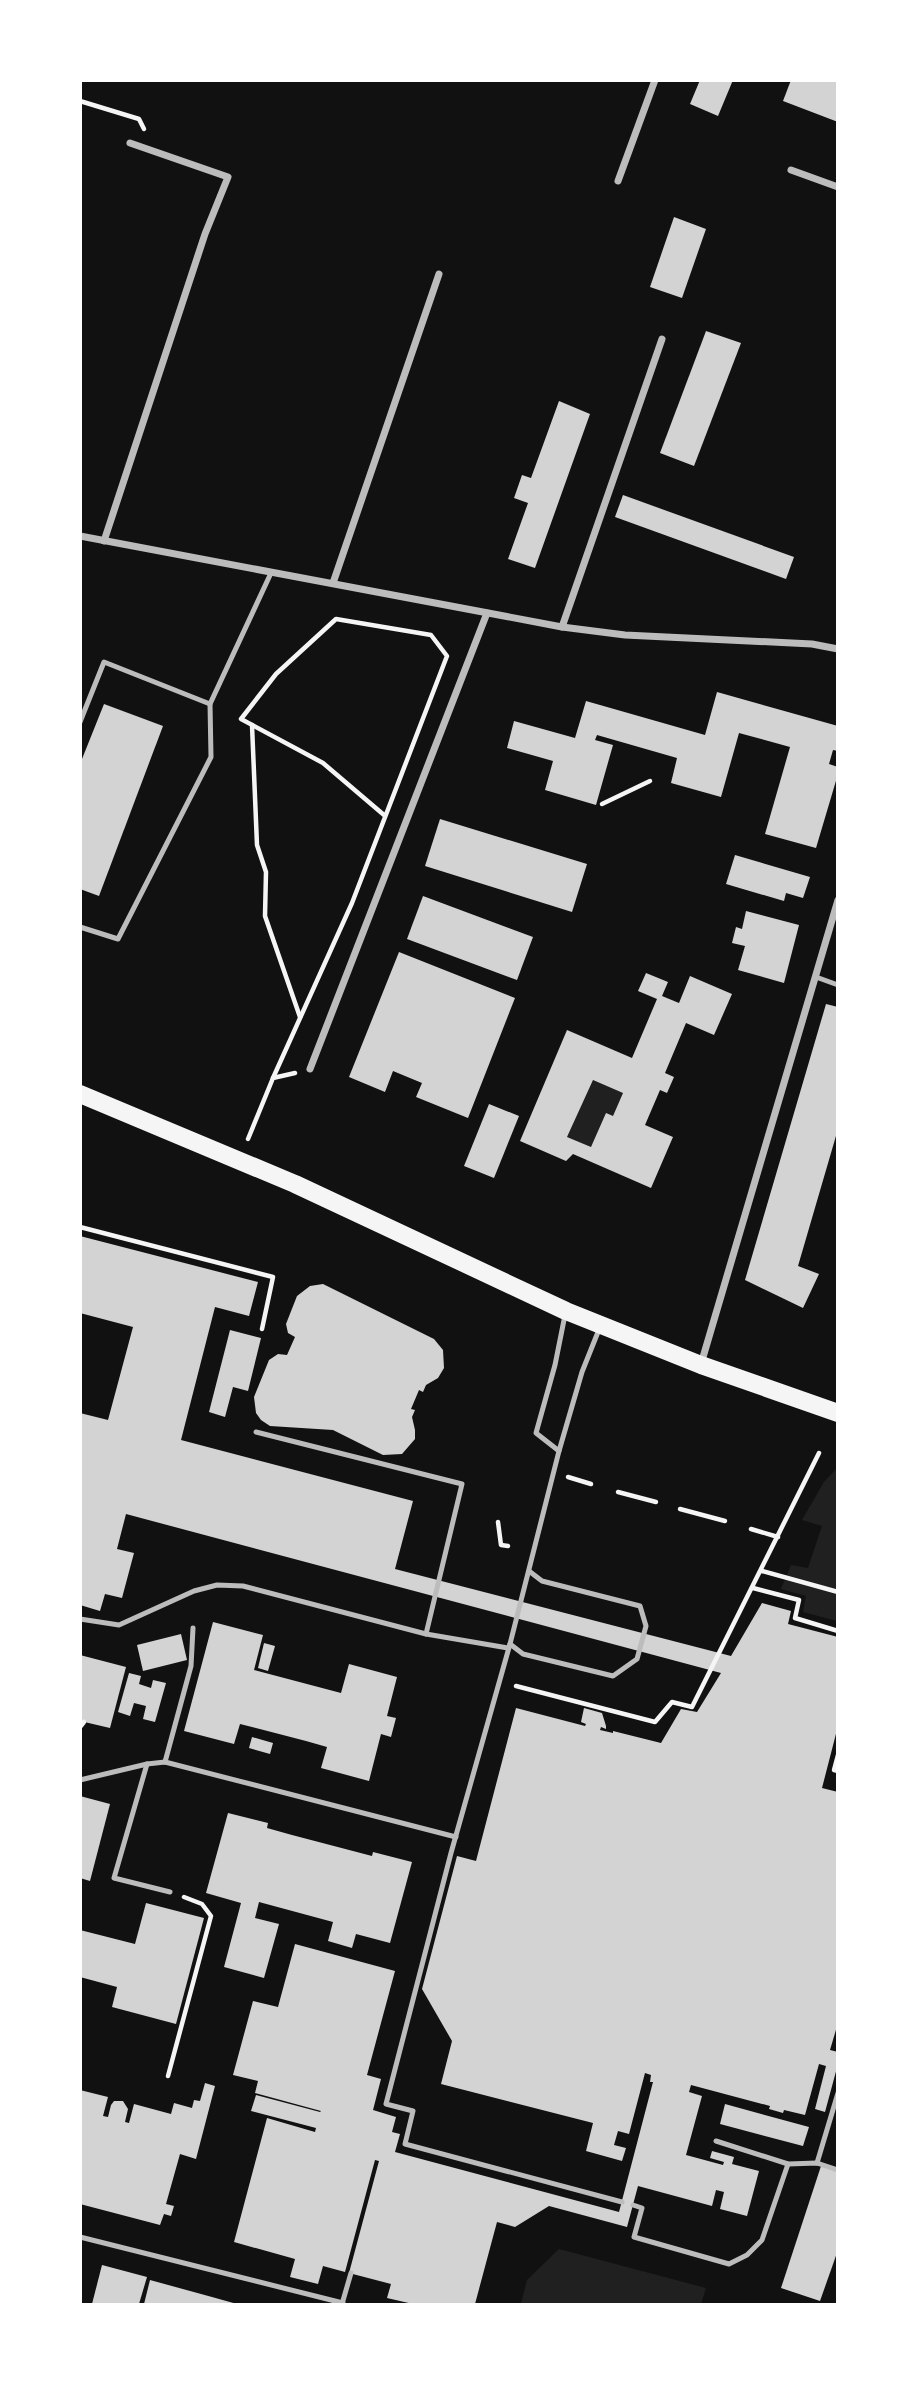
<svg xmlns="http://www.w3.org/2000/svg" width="918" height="2385" font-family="Helvetica,sans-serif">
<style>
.green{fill:#202020}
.building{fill:#d3d3d3;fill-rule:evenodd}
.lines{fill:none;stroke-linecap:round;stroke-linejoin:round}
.path{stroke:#f5f5f5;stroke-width:4.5}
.service{stroke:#bcbcbc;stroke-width:5}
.minor{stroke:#bcbcbc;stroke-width:7}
.primary{stroke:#f5f5f5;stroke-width:18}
</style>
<rect width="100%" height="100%" fill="#111"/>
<g class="green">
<polygon points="593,1080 623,1093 613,1116 591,1147 567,1137"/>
<polygon points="837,1468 837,1621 803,1612 806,1596 781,1589 791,1565 808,1568 822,1526 802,1520 824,1482"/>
<polygon points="559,2249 706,2288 701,2304 521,2304 527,2280"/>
</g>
<g class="building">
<polygon points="700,80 733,80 718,116 690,104"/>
<polygon points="791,80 831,80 838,83 838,122 783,101"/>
<polygon points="674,217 706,229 682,298 650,287"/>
<polygon points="706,331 741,343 694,466 660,453"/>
<polygon points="559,401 590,414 535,568 508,559 528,503 514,498 522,475 531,478"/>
<polygon points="623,495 794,557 786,579 615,517"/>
<polygon points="717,692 838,726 838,751 833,750 829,764 838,767 838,774 816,848 765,834 790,747 739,733 721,797 671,783 677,758 597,735 595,740 613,745 596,805 545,790 553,761 507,748 514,721 575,738 586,701 705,735"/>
<polygon points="104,704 163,726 99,896 80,889 80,764"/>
<polygon points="440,819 587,864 572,912 425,866"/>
<polygon points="735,855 810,877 803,898 786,893 784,901 726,884"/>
<polygon points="423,896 533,937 517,980 407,939"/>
<polygon points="746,911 799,925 784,983 738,970 745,946 732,943 736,927 742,929"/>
<polygon points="399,952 515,998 468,1118 416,1097 422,1083 393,1071 385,1092 349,1077"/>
<path d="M646 973 668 982 662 996 679 1003 690 976 732 994 714 1035 686 1023 665 1073 674 1077 667 1093 660 1090 645 1125 673 1137 651 1188 573 1154 566 1161 520 1141 567 1030 632 1058 657 999 638 991ZM593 1080 623 1093 613 1116 606 1113 591 1147 567 1137Z"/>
<polygon points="826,1004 838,1007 838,1129 798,1266 819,1274 803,1308 745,1280"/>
<polygon points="489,1104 519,1116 494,1178 464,1166"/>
<polygon points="80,1236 258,1282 249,1316 215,1307 181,1440 413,1501 395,1569 731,1656 762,1603 791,1611 788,1624 838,1637 838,1726 822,1788 838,1792 838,2023 830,2050 838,2052 838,2064 825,2112 815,2109 826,2066 819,2064 805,2115 784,2110 783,2113 769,2109 770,2106 691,2085 689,2092 702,2096 686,2155 723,2165 724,2162 710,2158 712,2151 734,2157 732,2164 759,2171 747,2216 720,2209 724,2192 716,2190 712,2206 638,2186 627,2227 549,2206 515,2227 497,2222 475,2304 413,2304 387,2298 391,2284 349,2273 379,2161 375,2160 345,2272 323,2266 318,2284 290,2277 295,2259 234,2242 267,2118 315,2132 316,2128 251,2111 256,2095 320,2112 321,2111 255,2093 258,2081 233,2075 253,2001 278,2007 295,1944 395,1971 367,2075 381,2079 373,2110 396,2117 392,2132 400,2134 395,2152 619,2212 653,2082 650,2082 651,2075 645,2073 629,2134 618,2131 614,2145 626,2148 622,2161 586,2151 593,2123 441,2084 452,2041 422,1989 457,1856 476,1861 516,1708 585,1726 586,1724 581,1722 584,1708 602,1713 606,1726 606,1729 601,1727 600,1730 613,1733 613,1731 661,1743 681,1709 697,1712 721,1673 126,1514 117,1549 134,1553 122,1598 105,1594 100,1611 80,1605 80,1413 108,1420 133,1327 80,1313"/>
<polygon points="323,1284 434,1339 443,1350 444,1368 438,1378 426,1385 423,1392 419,1390 411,1409 415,1410 412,1417 415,1430 415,1439 402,1454 383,1455 333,1430 270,1426 261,1420 256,1413 254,1397 269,1360 278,1354 287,1355 295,1337 288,1333 286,1324 297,1296 310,1286"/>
<polygon points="230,1330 261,1338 248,1391 233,1387 225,1417 209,1412"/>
<polygon points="213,1622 263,1635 254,1670 341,1693 349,1664 397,1677 387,1716 396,1718 391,1737 381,1734 369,1781 321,1768 327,1747 306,1741 240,1724 234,1744 184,1731"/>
<polygon points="181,1634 187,1660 143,1671 137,1645"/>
<polygon points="264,1643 275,1646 268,1671 258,1668"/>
<polygon points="80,1655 126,1667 110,1728 80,1721"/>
<polygon points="129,1673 141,1676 139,1684 151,1688 153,1680 166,1683 155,1722 143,1719 146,1706 134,1703 130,1716 118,1712"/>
<polygon points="252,1737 273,1743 270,1754 249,1748"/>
<polygon points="80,1796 110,1804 90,1881 80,1878"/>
<polygon points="228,1813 268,1823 267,1828 292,1835 372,1856 373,1852 412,1862 390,1943 356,1934 352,1948 328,1941 333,1922 259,1902 255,1918 279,1924 264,1978 224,1967 241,1903 206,1893"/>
<polygon points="146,1903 204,1918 176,2024 112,2007 117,1987 80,1977 80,1930 135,1944"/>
<polygon points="205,2083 215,2086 196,2159 180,2154 166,2204 174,2206 171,2216 164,2214 160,2225 80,2204 80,2090 108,2097 103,2116 108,2117 111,2105 114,2101 123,2101 128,2109 125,2122 129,2123 134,2104 171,2114 174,2103 192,2108 194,2100 200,2101"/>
<polygon points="725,2104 809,2127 803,2146 720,2124"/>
<polygon points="821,2166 838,2172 838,2250 820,2301 781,2288"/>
<polygon points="102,2265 147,2277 139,2304 92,2304"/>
<polygon points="150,2280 212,2297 237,2304 144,2304"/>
</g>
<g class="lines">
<g class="path">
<polyline points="80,101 139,119 144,129"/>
<polyline points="252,725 257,845 266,872 265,916 300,1017"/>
<polyline points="602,804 650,781"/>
<polyline points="273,1078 352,903 447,656 431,635 336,619 276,674 241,719 323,763 384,815"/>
<polyline points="248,1139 273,1078 295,1073"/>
<polyline points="80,1227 273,1277 262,1329"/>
<polyline points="568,1477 591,1484"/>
<polyline points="618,1492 656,1502"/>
<polyline points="680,1509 725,1521"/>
<polyline points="498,1522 501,1545 508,1546"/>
<polyline points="751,1529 778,1537"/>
<polyline points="762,1571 838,1592"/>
<polyline points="753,1588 799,1600 795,1618 838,1631"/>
<polyline points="516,1686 655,1722 672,1702 692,1707 819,1453"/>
<polyline points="80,1727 84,1722"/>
<polyline points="838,1755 834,1770 838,1771"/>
<polyline points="168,2076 211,1916 202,1904 184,1897"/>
</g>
<g class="service">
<polyline points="80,722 104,662 210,704"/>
<polyline points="80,927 118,939 211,757 210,704 271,573"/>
<polyline points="816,977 838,985"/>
<polyline points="600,1327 582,1372 559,1451 510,1644 451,1853 386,2104 413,2111 405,2144 622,2202"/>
<polyline points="256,1432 462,1484 426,1634"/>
<polyline points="559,1451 536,1433 555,1365 565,1315"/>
<polyline points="80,1619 119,1625 194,1591 217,1585 243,1586 426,1634 508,1648"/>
<polyline points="510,1644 523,1654 613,1676 637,1659 646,1626 640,1606 542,1581 529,1571"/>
<polyline points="165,1762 191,1666 193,1628"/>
<polyline points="147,1764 114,1878 170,1892"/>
<polyline points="80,1780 147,1764 165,1762 456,1837"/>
<polyline points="716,2141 788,2164 817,2163 838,2170"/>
<polyline points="817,2163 838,2093"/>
<polyline points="633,2205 642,2208 634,2237 729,2264 747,2255 762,2240 788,2164"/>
<polyline points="80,2237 343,2303"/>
<polyline points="342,2304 351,2273"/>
</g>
<g class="minor">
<polyline points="791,170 838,187"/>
<polyline points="618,181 655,80"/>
<polyline points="80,536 562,627 625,635 812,644 838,649"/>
<polyline points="104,541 205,234 228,177 130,143"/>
<polyline points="333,583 439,274"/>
<polyline points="562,627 662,339"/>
<polyline points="310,1069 487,613"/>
<polyline points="701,1364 838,900"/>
</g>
<polyline class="primary" points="80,1094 295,1184 566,1311 701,1365 838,1413"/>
</g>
<rect width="918" height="2385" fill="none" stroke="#ffffff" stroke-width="164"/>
</svg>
